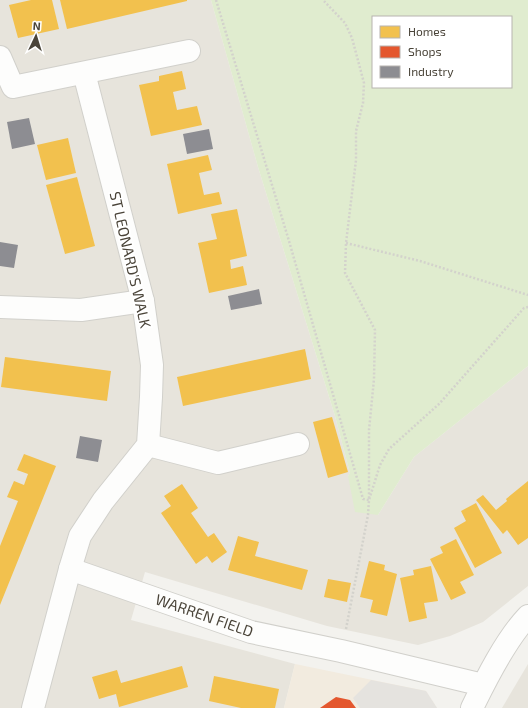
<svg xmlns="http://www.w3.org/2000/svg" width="528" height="708" font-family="'Exo 2',sans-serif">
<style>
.residential{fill:#e7e4dc}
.commercial{fill:#f2ebdf}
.green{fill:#e0eccf;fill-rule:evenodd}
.parking{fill:#e5e3df}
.homes{fill:#f2c14e}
.shops{fill:#e4572e}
.industry{fill:#8d8d92}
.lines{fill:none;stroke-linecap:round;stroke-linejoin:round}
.minor-casing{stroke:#d1d0cb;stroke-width:24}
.path{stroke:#d3d2cc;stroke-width:2.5;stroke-dasharray:2 2;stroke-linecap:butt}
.minor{stroke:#fdfdfc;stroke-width:22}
.labels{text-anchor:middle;stroke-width:4;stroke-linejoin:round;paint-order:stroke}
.street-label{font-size:15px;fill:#4a4439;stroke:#fff}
</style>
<rect width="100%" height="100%" fill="#f3f2ee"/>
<g class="residential">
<polygon points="0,0 211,0 258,167 335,416 350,473 348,476 378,515 414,457 528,366 528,586 483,622 450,636 418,645 327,626 145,572 131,620 295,664 284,708 0,708"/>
<polygon points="528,664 528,708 502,708"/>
</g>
<polygon class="commercial" points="295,664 426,691 437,708 284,708"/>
<path class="green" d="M211 0H528V366L414 457 378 515 355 512 348 476 350 473 335 416 258 167ZM373 17H511V87H373Z"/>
<polygon class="parking" points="371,680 426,691 437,708 360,708 353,698"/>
<g class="homes">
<polygon points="31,0 52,0 59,29 18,38 9,5"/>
<polygon points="60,0 187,0 187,1 67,29"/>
<polygon points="182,71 186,89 173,92 177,110 197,106 202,125 151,136 139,85 159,81 159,76"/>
<polygon points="68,138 76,173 46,180 37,145"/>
<polygon points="208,155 212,170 199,173 204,195 219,192 222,204 178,214 167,164"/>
<polygon points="77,177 95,246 65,254 46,185"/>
<polygon points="237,209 247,256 230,260 231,269 243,266 247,285 209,293 198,243 217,239 211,214"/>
<polygon points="305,349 311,379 183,406 177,377"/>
<polygon points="5,357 111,371 107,401 1,387"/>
<polygon points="332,417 348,472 328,478 313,422"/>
<polygon points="24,454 56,466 0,605 0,546 18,501 7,497 14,481 24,485 28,474 17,470"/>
<polygon points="528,481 528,538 518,545 507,530 503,534 476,500 483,495 496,510 507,501 506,499"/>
<polygon points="182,484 198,508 191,513 208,537 214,533 227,552 212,563 207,556 196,564 161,513 171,506 164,496"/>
<polygon points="476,503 502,553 475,568 454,528 466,521 461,511"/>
<polygon points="238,536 259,542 255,556 308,570 302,590 228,570"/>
<polygon points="456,539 474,575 460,582 466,593 451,600 430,559 443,553 440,547"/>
<polygon points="369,561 385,565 384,570 397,574 387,616 370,612 373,600 360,597"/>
<polygon points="431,566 438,601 424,603 427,618 409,622 400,578 414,575 413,570"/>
<polygon points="328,579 351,583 347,602 324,597"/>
<polygon points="182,666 188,687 119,707 116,694 99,699 92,677 117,670 121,683"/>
<polygon points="214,676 279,689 275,708 241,708 209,701"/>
</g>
<polygon class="shops" points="336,697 350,700 356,708 320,708"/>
<g class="industry">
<polygon points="29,118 35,144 12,149 7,122"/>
<polygon points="209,129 213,149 187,154 183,134"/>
<polygon points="0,242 18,245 14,268 0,266"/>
<polygon points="259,289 262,304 231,310 228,296"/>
<polygon points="80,436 102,440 98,462 76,458"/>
</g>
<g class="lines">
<g class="minor-casing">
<g id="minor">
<polyline points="0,57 13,87 189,51"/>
<polyline points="0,307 81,310 143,301"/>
<polyline points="148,445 218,463 298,444"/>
<polyline points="70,569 80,536 103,501 148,445 151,397 152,365 143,301 84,73"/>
<path id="s1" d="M33 708 70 569 251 632 341 651 483 685"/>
<path d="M472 708C486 679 506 639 528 616"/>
</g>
</g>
<g class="path">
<polyline points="216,0 289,241 363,499 369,500 369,430 374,379 375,330 345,273 346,243 356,160 356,131 363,103 364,83 352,38 345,23 323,0"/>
<polyline points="346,243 420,261 528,295"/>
<polyline points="346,629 368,515 369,500 380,465 389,449 439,404 524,308 528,307"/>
</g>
<use href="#minor" class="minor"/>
</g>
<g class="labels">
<g class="street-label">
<text transform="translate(130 260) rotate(77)" y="5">ST LEONARD'S WALK</text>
<text dy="5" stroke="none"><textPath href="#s1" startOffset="286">WARREN FIELD</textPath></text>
</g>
</g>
<rect x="372" y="16" width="140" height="72" fill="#ffffff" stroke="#b7b4b0"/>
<rect x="380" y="26" width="20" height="12" fill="#f2c14e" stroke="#b7b4b0"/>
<text x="408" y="36" font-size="12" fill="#4a4439">Homes</text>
<rect x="380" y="46" width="20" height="12" fill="#e4572e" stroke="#b7b4b0"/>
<text x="408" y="56" font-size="12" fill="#4a4439">Shops</text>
<rect x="380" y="66" width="20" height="12" fill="#8d8d92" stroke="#b7b4b0"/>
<text x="408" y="76" font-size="12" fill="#4a4439">Industry</text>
<g transform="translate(36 36) rotate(4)" stroke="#ffffff" stroke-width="3" paint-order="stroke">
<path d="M0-3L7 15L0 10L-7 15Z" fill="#4a4439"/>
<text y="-6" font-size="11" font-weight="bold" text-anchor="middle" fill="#4a4439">N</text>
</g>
</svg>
